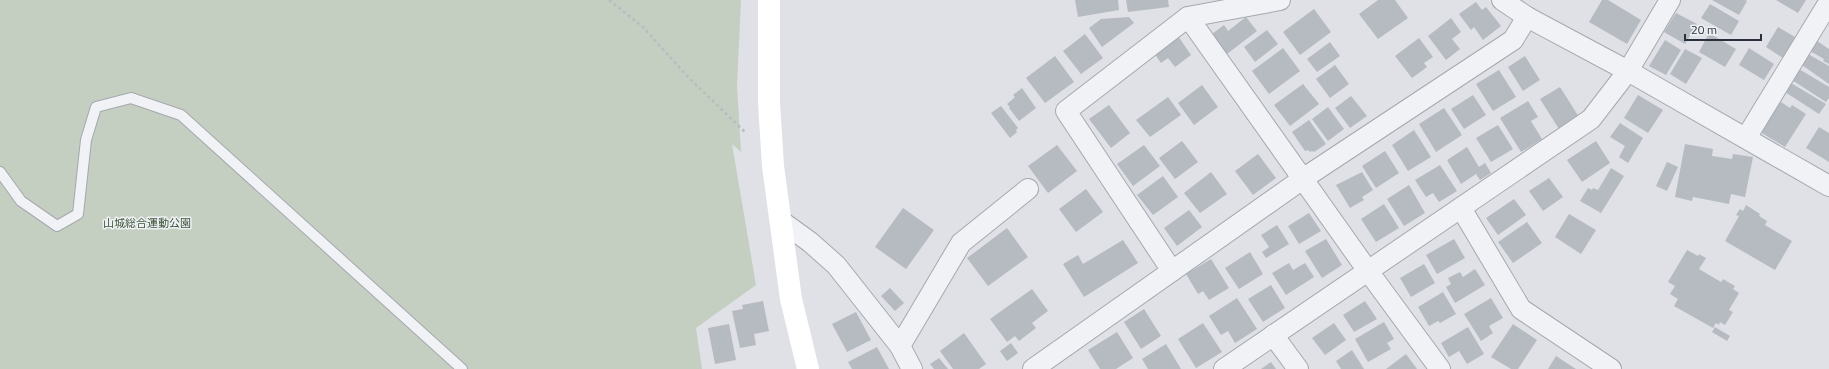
<svg xmlns="http://www.w3.org/2000/svg" width="1829" height="369" font-family="'Titillium Web','Noto Sans JP',sans-serif">
<style>
.green{fill:#c4cfc1}
.building{fill:#b6bbc2}
.lines{fill:none;stroke-linecap:round;stroke-linejoin:round}
.lane-casing{stroke:#a5a8af;stroke-width:12}
.street-casing{stroke:#a5a8af;stroke-width:22}
.path{stroke:#b9bcc1;stroke-width:2.5;stroke-dasharray:3 3;stroke-linecap:butt}
.lane{stroke:#f1f2f5;stroke-width:10}
.street{stroke:#f1f2f5;stroke-width:20}
.secondary{stroke:#fff;stroke-width:22}
.labels{text-anchor:middle;stroke-width:3;stroke-linejoin:round;paint-order:stroke}
.park-label{font-size:11px;fill:#3d5538;stroke:#eef0f4}
</style>
<rect width="100%" height="100%" fill="#dfe1e6"/>
<polygon class="green" points="0,0 741,0 737,86 741,152 732,144 756,285 696,328 702,369 0,369"/>
<g class="building">
<polygon points="1075,0 1118,0 1119,10 1078,17"/>
<polygon points="1126,0 1168,0 1169,7 1128,12"/>
<polygon points="1378,0 1395,0 1408,18 1378,39 1359,14"/>
<polygon points="1602,0 1608,0 1641,20 1627,44 1589,22"/>
<polygon points="1712,0 1745,0 1747,1 1739,15"/>
<polygon points="1776,0 1806,0 1798,13"/>
<polygon points="1476,2 1482,10 1486,7 1501,26 1483,40 1474,27 1471,30 1459,14"/>
<polygon points="1710,4 1739,21 1731,35 1701,18"/>
<polygon points="1314,9 1331,32 1300,55 1283,32"/>
<polygon points="1676,13 1697,24 1685,44 1664,32"/>
<polygon points="1129,17 1134,23 1102,47 1089,28 1101,19"/>
<polygon points="1246,17 1257,31 1227,54 1212,34 1224,25 1228,31"/>
<polygon points="1451,18 1461,32 1452,39 1460,49 1446,60 1428,36"/>
<polygon points="1778,27 1795,37 1783,58 1766,47"/>
<polygon points="1267,30 1278,44 1255,62 1244,47"/>
<polygon points="1709,33 1736,49 1725,67 1699,52"/>
<polygon points="1085,34 1103,58 1081,74 1063,51"/>
<polygon points="1178,36 1191,55 1175,67 1168,58 1161,63 1154,53"/>
<polygon points="1419,38 1433,57 1424,63 1427,67 1412,78 1395,56"/>
<polygon points="1665,40 1681,50 1666,75 1649,66"/>
<polygon points="1817,41 1829,49 1829,64 1823,61 1824,59 1810,51"/>
<polygon points="1330,42 1340,56 1317,72 1307,59"/>
<polygon points="1283,48 1300,71 1269,94 1252,71"/>
<polygon points="1749,48 1774,64 1764,80 1739,65"/>
<polygon points="1685,49 1702,58 1686,84 1670,74"/>
<polygon points="1808,54 1829,66 1829,84 1802,65"/>
<polygon points="1055,56 1074,82 1045,103 1026,78"/>
<polygon points="1525,56 1540,80 1523,91 1508,67"/>
<polygon points="1335,65 1349,84 1330,98 1316,79"/>
<polygon points="1799,69 1829,87 1829,98 1826,102 1792,80"/>
<polygon points="1499,70 1516,97 1493,111 1476,84"/>
<polygon points="1791,83 1826,104 1819,114 1785,92"/>
<polygon points="1303,84 1319,104 1290,126 1274,105"/>
<polygon points="1202,85 1218,107 1194,125 1178,103"/>
<polygon points="1560,87 1579,117 1559,129 1540,99"/>
<polygon points="1022,88 1036,108 1019,121 1009,108 1010,107 1007,104 1015,97 1013,95"/>
<polygon points="1473,95 1486,115 1464,129 1451,109"/>
<polygon points="1638,95 1663,110 1648,133 1624,118"/>
<polygon points="1351,96 1367,116 1350,128 1335,108"/>
<polygon points="1168,97 1181,115 1150,137 1136,120"/>
<polygon points="1528,101 1538,117 1531,121 1542,139 1521,152 1500,118"/>
<polygon points="1781,102 1790,108 1792,105 1806,114 1785,147 1760,132"/>
<polygon points="1109,105 1130,133 1111,148 1089,119"/>
<polygon points="1001,106 1018,128 1016,130 1017,132 1010,138 991,113"/>
<polygon points="1328,107 1344,129 1328,141 1312,119"/>
<polygon points="1444,108 1462,135 1436,152 1419,124"/>
<polygon points="1309,120 1326,144 1314,152 1312,151 1310,152 1308,150 1305,151 1292,132"/>
<polygon points="1620,123 1643,138 1628,163 1619,157 1625,146 1610,137"/>
<polygon points="1498,125 1513,149 1491,162 1476,138"/>
<polygon points="1819,127 1829,133 1829,162 1806,148"/>
<polygon points="1414,130 1431,157 1408,171 1392,145"/>
<polygon points="1182,141 1198,162 1175,179 1159,158"/>
<polygon points="1596,141 1610,163 1582,182 1567,160"/>
<polygon points="1685,144 1713,149 1712,156 1732,159 1733,154 1753,157 1745,197 1731,194 1729,204 1693,197 1692,201 1675,197"/>
<polygon points="1057,145 1077,171 1048,193 1028,166"/>
<polygon points="1144,145 1160,166 1133,186 1117,164"/>
<polygon points="1467,147 1479,167 1485,163 1491,173 1480,180 1476,174 1461,184 1447,160"/>
<polygon points="1385,151 1399,173 1376,188 1362,166"/>
<polygon points="1258,154 1276,178 1253,195 1235,171"/>
<polygon points="1667,162 1678,167 1667,191 1656,186"/>
<polygon points="1440,165 1457,191 1439,202 1433,193 1426,197 1415,180"/>
<polygon points="1611,168 1624,176 1601,213 1580,201 1588,188 1592,190 1593,188 1598,190"/>
<polygon points="1211,172 1227,194 1200,213 1184,193"/>
<polygon points="1362,172 1373,190 1362,197 1364,200 1350,208 1336,185"/>
<polygon points="1163,176 1178,197 1153,215 1137,195"/>
<polygon points="1549,178 1563,197 1543,211 1529,191"/>
<polygon points="1409,185 1425,213 1404,226 1387,199"/>
<polygon points="1086,189 1103,212 1076,232 1059,209"/>
<polygon points="1514,199 1526,215 1498,235 1486,218"/>
<polygon points="1384,204 1399,228 1376,242 1361,219"/>
<polygon points="1746,205 1760,214 1759,216 1767,221 1765,225 1792,241 1775,270 1725,241 1739,216 1736,215 1740,209 1743,211"/>
<polygon points="903,208 934,230 906,269 875,247"/>
<polygon points="1189,210 1202,227 1177,246 1164,228"/>
<polygon points="1309,213 1321,231 1299,244 1288,226"/>
<polygon points="1569,214 1596,230 1581,254 1555,237"/>
<polygon points="1527,222 1542,243 1513,263 1498,242"/>
<polygon points="1277,225 1289,244 1266,258 1262,252 1269,247 1261,235"/>
<polygon points="1007,228 1028,257 988,286 967,258"/>
<polygon points="1326,239 1342,265 1322,278 1305,251"/>
<polygon points="1454,239 1465,258 1437,274 1426,255"/>
<polygon points="1123,240 1138,263 1084,297 1063,264 1078,255 1083,264"/>
<polygon points="1687,250 1698,256 1699,254 1706,258 1699,269 1721,282 1723,279 1735,286 1733,289 1739,293 1729,310 1733,312 1725,325 1720,322 1719,325 1716,323 1713,328 1674,306 1678,299 1670,294 1675,286 1668,282"/>
<polygon points="1250,252 1263,274 1239,289 1225,268"/>
<polygon points="1211,259 1229,288 1209,300 1203,291 1198,294 1186,274"/>
<polygon points="1289,263 1293,270 1305,263 1314,277 1286,295 1272,273"/>
<polygon points="1424,264 1435,283 1411,297 1400,278"/>
<polygon points="1475,269 1485,285 1455,303 1446,287 1451,284 1448,278 1460,272 1463,277"/>
<polygon points="1271,285 1285,308 1263,322 1248,299"/>
<polygon points="890,288 904,303 895,311 881,296"/>
<polygon points="1032,289 1048,311 1032,323 1036,328 1019,341 1015,336 1007,342 990,319"/>
<polygon points="1443,292 1456,314 1440,323 1438,321 1429,326 1418,307"/>
<polygon points="1237,298 1257,329 1235,343 1228,331 1221,335 1209,316"/>
<polygon points="1491,298 1503,318 1489,326 1493,333 1481,341 1464,314"/>
<polygon points="763,301 769,331 754,334 756,345 740,348 732,311 743,309 742,305"/>
<polygon points="1365,301 1377,319 1354,332 1343,315"/>
<polygon points="1144,309 1161,336 1141,349 1124,322"/>
<polygon points="856,312 871,340 847,352 832,324"/>
<polygon points="1384,322 1394,339 1387,343 1391,349 1368,362 1355,339"/>
<polygon points="1203,323 1222,352 1196,368 1178,339"/>
<polygon points="1334,323 1346,340 1325,355 1312,338"/>
<polygon points="729,324 736,360 715,364 708,328"/>
<polygon points="1513,324 1537,340 1518,369 1511,369 1491,357"/>
<polygon points="1468,327 1484,354 1467,364 1459,351 1449,357 1441,343"/>
<polygon points="1715,327 1730,336 1727,341 1712,332"/>
<polygon points="1117,332 1133,358 1116,369 1100,369 1088,350"/>
<polygon points="964,333 986,364 979,369 953,369 940,351"/>
<polygon points="1011,343 1018,353 1007,361 1000,351"/>
<polygon points="1166,344 1181,369 1148,369 1142,359"/>
<polygon points="877,347 889,369 852,369 848,362"/>
<polygon points="1352,350 1364,369 1341,369 1336,361"/>
<polygon points="1406,354 1417,369 1386,369"/>
<polygon points="1556,356 1576,369 1548,369"/>
<polygon points="939,358 948,369 934,369 930,364"/>
<polygon points="1271,362 1276,369 1261,369"/>
</g>
<g class="lines">
<g class="lane-casing">
<polyline id="lane" points="0,172 21,201 57,226 78,214 86,140 96,107 131,98 181,115 462,369"/>
</g>
<g class="street-casing">
<g id="street">
<polyline points="1502,0 1527,17 1628,71 1829,186"/>
<polyline points="1188,17 1368,271 1440,369"/>
<polyline points="1746,138 1829,2"/>
<polyline points="1461,208 1521,309 1611,369"/>
<polyline points="781,221 810,242 836,265 900,346 912,369"/>
<polyline points="1172,271 1066,111 1188,17 1280,0"/>
<polyline points="1273,335 1298,369"/>
<polyline points="900,346 961,243 1028,189"/>
<polyline points="1033,369 1304,178 1513,40 1527,17"/>
<polyline points="1224,369 1591,119 1628,71 1670,0"/>
</g>
</g>
<polyline class="path" points="609,0 643,27 688,77 746,133"/>
<use href="#lane" class="lane"/>
<use href="#street" class="street"/>
<polyline class="secondary" points="769,0 769,103 773,166 791,299 808,369"/>
</g>
<g class="labels">
<g class="park-label">
<text x="147" y="227">山城総合運動公園</text>
</g>
</g>
<path d="M1685 34v6h76v-6" fill="none" stroke="#29303b" stroke-width="2"/>
<text x="1691" y="34" font-size="12" fill="#29303b" stroke="#eef0f4" stroke-width="3" paint-order="stroke">20 m</text>
</svg>
